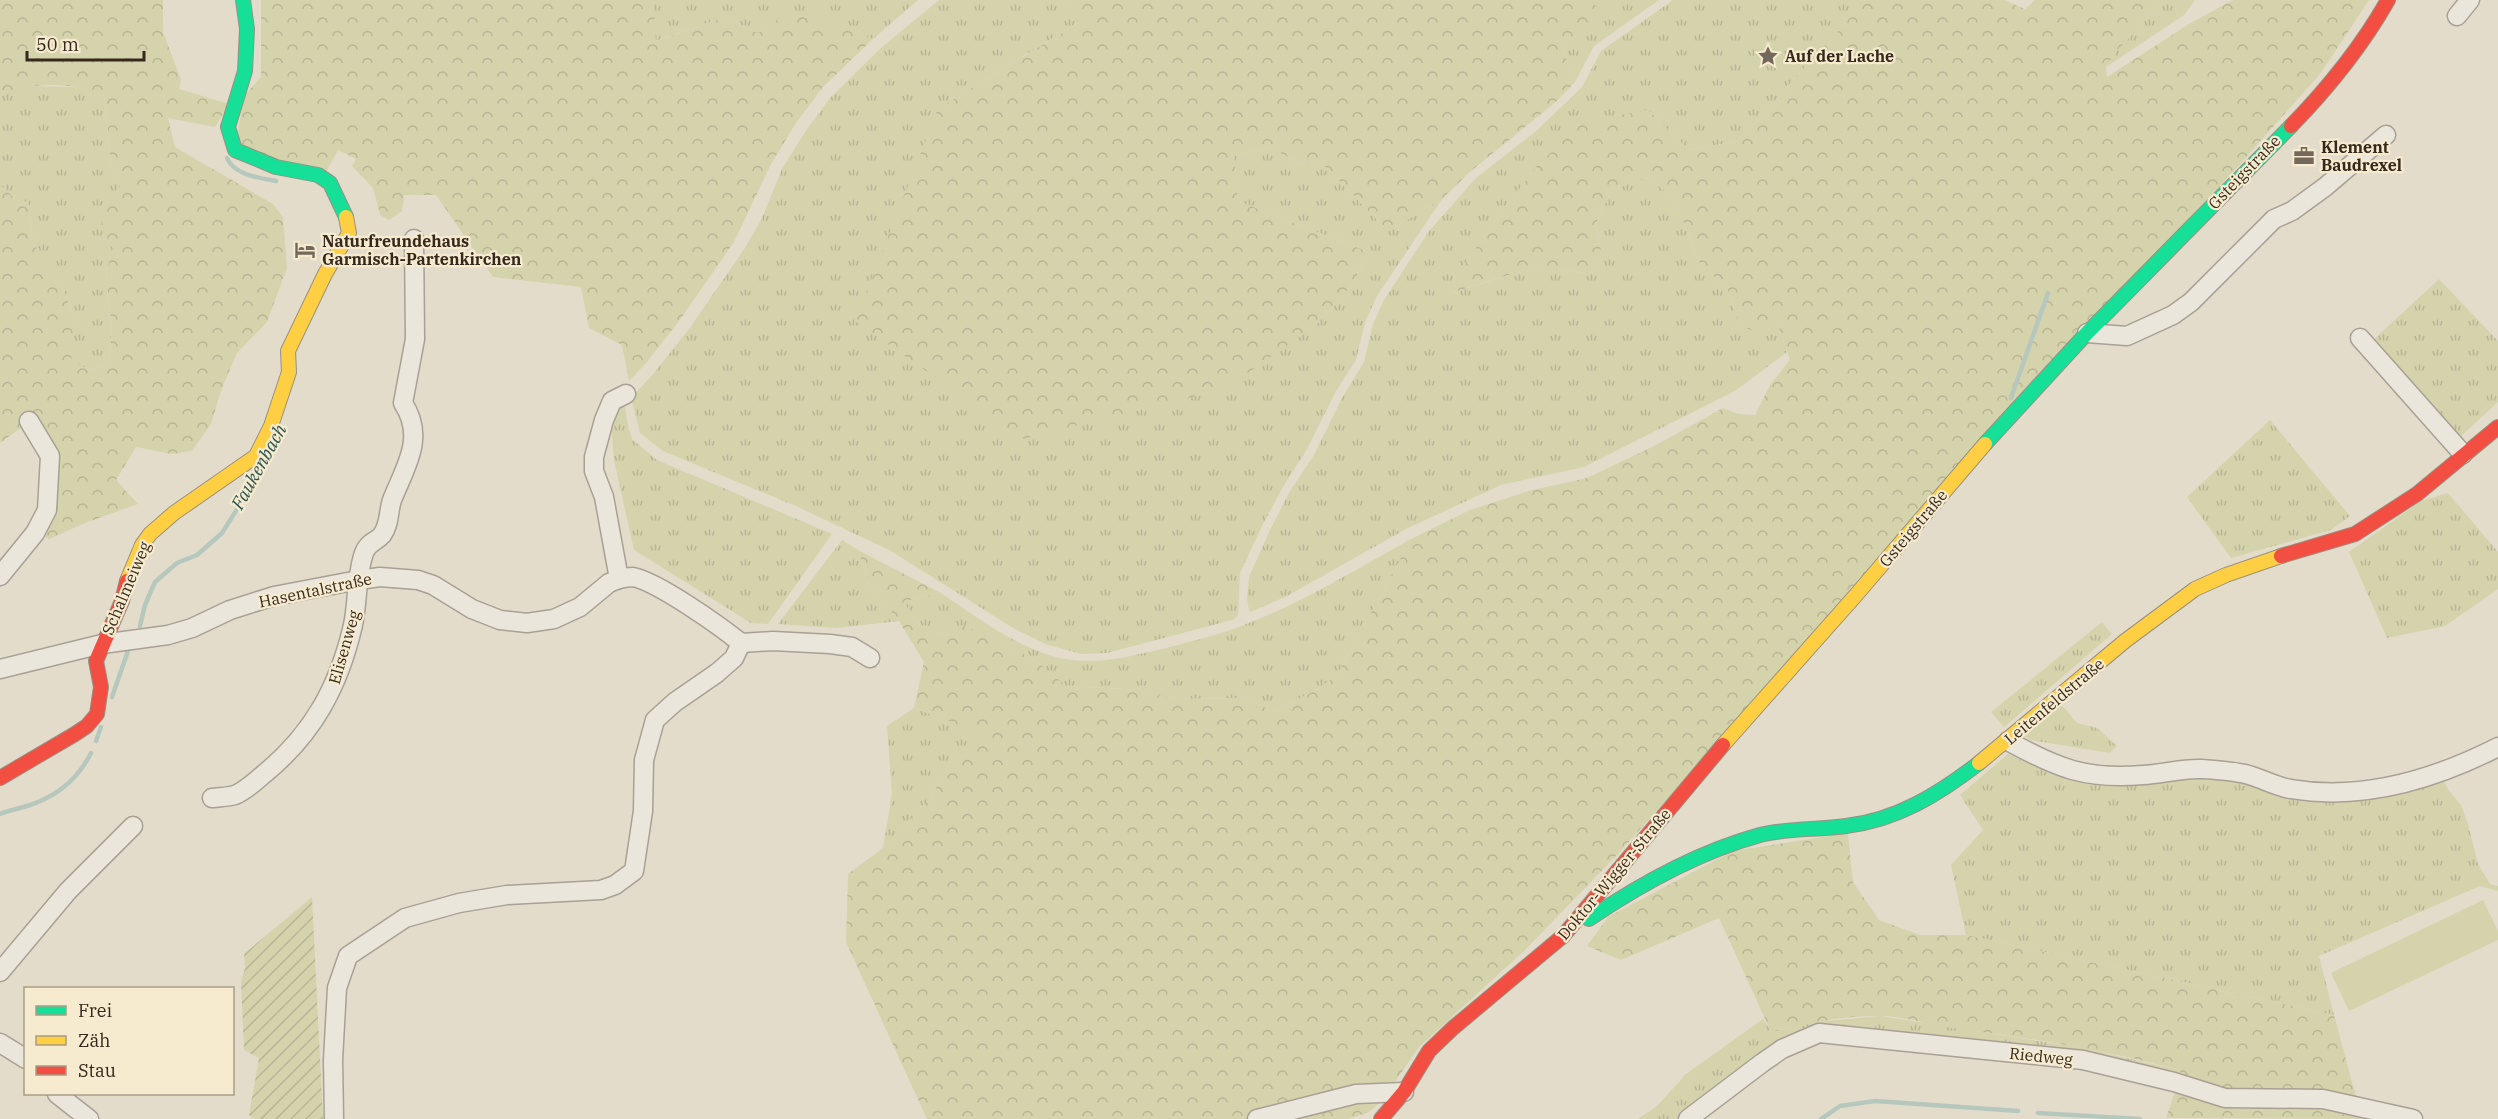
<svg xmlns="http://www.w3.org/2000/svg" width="2498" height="1119" font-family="'IBM Plex Serif',serif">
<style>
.grass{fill:url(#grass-tufts)}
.forest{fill:url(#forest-crowns)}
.garden{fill:url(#garden-furrows)}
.pitch{fill:#d4d3ac}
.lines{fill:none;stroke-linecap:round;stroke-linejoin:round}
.stream{stroke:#b6c8bd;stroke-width:4.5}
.street-casing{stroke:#a8a094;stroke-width:21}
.fast-casing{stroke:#989083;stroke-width:16}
.slow-casing{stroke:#989083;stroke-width:16}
.jam-casing{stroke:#989083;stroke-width:16}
.street{stroke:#ebe6dc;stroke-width:18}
.fast{stroke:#16e098;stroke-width:14}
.slow{stroke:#ffcf43;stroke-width:14}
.jam{stroke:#f24e42;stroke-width:14}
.labels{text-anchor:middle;stroke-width:4.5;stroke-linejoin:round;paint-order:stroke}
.poi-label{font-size:16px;font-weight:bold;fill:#36291c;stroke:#f6eacf;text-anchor:start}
.street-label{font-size:16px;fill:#36291c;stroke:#f6eacf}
.water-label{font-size:18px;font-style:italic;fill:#2b5753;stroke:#f6eacf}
</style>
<defs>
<pattern id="grass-tufts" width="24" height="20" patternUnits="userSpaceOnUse" patternTransform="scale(1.5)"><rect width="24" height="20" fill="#d4d3ac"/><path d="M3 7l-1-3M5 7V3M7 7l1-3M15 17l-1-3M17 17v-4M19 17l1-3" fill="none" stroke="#b7b593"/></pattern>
<pattern id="forest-crowns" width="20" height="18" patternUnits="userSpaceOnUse" patternTransform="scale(1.5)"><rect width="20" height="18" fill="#d4d3ac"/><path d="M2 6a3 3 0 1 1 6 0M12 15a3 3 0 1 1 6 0" fill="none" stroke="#b7b593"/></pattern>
<pattern id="garden-furrows" width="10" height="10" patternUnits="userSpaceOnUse" patternTransform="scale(1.5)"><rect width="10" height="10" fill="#d4d3ac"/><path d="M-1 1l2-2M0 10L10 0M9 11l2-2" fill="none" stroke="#b7b593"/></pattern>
</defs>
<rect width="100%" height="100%" fill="#e4dcca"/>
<g class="grass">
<polygon points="653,0 918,0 873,39 791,11 758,33 725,17 655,41"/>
<polygon points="939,0 1068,0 1079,22 938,109 1315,326 1348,289 1371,253 1238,201 1234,156 1270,147 1302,165 1313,154 1388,231 1442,199 1377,296 1365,322 1356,360 1336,391 1307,449 1283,487 1262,526 1240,573 1238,616 1232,620 1107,653 1082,654 1048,645 1013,628 891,551 798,507 663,451 640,433 631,398 654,373 689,329 745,248 762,218 782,169 805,132 830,98 882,47"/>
<polygon points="1590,0 1659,0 1594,46 1575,82 1562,47 1600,13"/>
<polygon points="1673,0 1866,0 1738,141 1689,150 1648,110 1535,168 1456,275 1452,293 1536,266 1582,273 1603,258 1595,225 1612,189 1647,178 1674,197 1698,261 1729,292 1739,325 1778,325 1787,352 1735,391 1584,467 1501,485 1406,529 1287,596 1253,611 1249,611 1247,598 1249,577 1270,530 1290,491 1314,455 1343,396 1364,362 1373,324 1384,300 1429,231 1476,178 1535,132 1582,87 1601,51"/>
<polygon points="2164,0 2195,0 2184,15 2106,67 2116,52"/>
<polygon points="23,86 85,87 104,95 111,164 122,184 102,235 113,248 106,273 112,331 109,361 92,370 70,362 75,320 63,288 41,266 32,233 28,202 15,200 4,187 0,190 0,93"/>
<polygon points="2439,279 2498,341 2498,402 2460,437 2372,341"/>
<polygon points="624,402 628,426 632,439 657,460 832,534 768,624 751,623 634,550 614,460 610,416"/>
<polygon points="2270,420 2350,516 2331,530 2231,558 2187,497"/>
<polygon points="2448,493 2498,552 2498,589 2445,626 2387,638 2349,552 2421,501"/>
<path d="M1411 539 1337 675 1318 689 1274 712 1245 698 1176 699 1125 689 1066 686 1040 664 1007 644 964 627 949 636 920 625 903 602 939 592C973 614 1007 641 1046 654 1085 668 1123 658 1162 649 1180 644 1198 640 1215 635 1284 614 1348 574 1411 539Z"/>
<polygon points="842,540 858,550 869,584 899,621 836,628 778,624"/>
<polygon points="2102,622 2112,634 2004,727 1991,712"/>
<polygon points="2060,703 2077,723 2097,728 2117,746 2110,753 2030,740 2024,736"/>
<polygon points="914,708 997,739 950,762 931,798 883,848 892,794 887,726"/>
<polygon points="2008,754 2051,774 2084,781 2139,783 2205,777 2253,785 2306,802 2373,798 2443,779 2449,791 2461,805 2468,824 2478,864 2490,884 2498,886 2498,891 2480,886 2319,956 2334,1015 1966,935 1951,865 1983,830 1960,795"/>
<polygon points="1881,1016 2083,1048 2182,1071 2179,1080 1820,1027 1680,1119 1638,1119 1657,1106 1686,1074 1763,1019 1772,1032 1814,1022"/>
</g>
<g class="forest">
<path d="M0 0H163V32L181 80 179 89 229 104 215 127 168 118 175 147 273 204 283 217 287 268 267 322 237 353 222 388 211 424 192 451 172 454 136 447 116 480 138 504 85 523 49 539 35 533 50 482 29 422 0 443V190L4 187 15 200 28 202 32 233 41 265 63 288 75 320 71 362 92 370 109 361 112 331 106 273 113 248 102 235 101 207 122 184 111 164 104 95C71 81 33 83 0 93Z"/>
<polygon points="261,0 653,0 656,41 725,17 758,33 791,10 873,39 823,87 796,123 771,164 734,242 679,321 647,362 629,381 622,345 589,328 581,287 493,277 436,195 404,195 402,211 389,220 380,215 373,188 352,166 356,159 338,150 326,172 235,150 244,96 261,77"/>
<polygon points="1068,0 1590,0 1601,13 1562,47 1575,82 1557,101 1471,171 1442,199 1388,231 1313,154 1302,165 1270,147 1234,156 1238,201 1371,253 1348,289 1315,326 1225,389 1023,439 855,321 938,109 1078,23"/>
<polygon points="1866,0 2004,0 2025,9 2035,0 2164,0 2116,52 2106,67 2107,77 2189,24 2233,0 2369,0 2320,74 2224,182 1615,857 1525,950 1419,1047 1382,1101 1367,1113 1348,1119 927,1119 846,942 848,874 883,848 931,798 950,762 996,739 914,708 924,662 899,621 869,584 858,550 939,592 903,602 920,625 949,636 964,626 1007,644 1040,664 1066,686 1125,689 1176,699 1245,698 1274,712 1318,689 1337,675 1411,539 1470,510 1528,491 1587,478 1656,445 1723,408 1738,414 1755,415 1770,385 1790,360 1778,325 1766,336 1739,325 1729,292 1698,261 1674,197 1647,178 1612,189 1595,225 1603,258 1582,273 1536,266 1451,293 1456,275 1535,168 1583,122 1648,110 1689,150 1738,141"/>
<path d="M1848 833 1853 882 1879 920 1920 935H1966L2334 1015 2362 1119 2166 1118 2182 1071C2106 1050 2030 1038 1952 1028 1930 1025 1907 1017 1884 1016 1845 1015 1809 1023 1771 1032L1719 918 1621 960 1587 946 1608 917 1733 851Z"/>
</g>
<polygon class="garden" points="312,897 323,1119 254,1119 249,1115 259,1058 244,1050 241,982 245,968 244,954"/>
<polygon class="pitch" points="2483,900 2498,931 2498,940 2349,1011 2331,973"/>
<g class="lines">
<g class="stream">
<path d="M227 158C234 175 260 178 276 181"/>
<polyline points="2011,398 2048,293"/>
<polyline points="140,626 145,605 155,582 177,563 197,555 222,533 241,503 260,467"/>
<polyline points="112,697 128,651"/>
<polyline points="96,741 101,727"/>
<path d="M0 814C9 810 18 809 27 806 56 797 78 779 91 753"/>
<polyline points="2038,1113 2140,1119"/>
<polyline points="1821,1119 1840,1106 1875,1101 2018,1111"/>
</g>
<g class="street-casing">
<g id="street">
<polyline points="2457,16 2470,0"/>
<polyline points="2087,333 2127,336 2173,315 2191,302 2274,219 2292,211 2325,187 2386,135"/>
<polyline points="2360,338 2463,454"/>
<polyline points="0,576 35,533 47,510 50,456 29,421"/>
<path d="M619 579C623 578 629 577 633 577 658 582 720 626 741 643L773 641 830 644 852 647 870 658"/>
<polyline points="0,669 102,644 168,635 192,628 230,610 274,596 358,580 380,577 418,580 433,585 472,609 500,620 527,623 554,619 580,607 609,583 619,579 604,497 594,471 594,457 604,420 612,401 626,394"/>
<path d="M2008 741C2057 768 2086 780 2143 775 2162 774 2183 768 2202 769 2218 770 2237 771 2252 776 2265 780 2277 787 2291 789 2362 801 2435 779 2498 747"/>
<path d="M212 798C219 797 228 797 235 795 245 791 256 781 264 774 313 734 339 686 353 625 358 601 356 576 364 553 368 542 376 542 382 535 390 524 388 512 392 500 405 467 426 438 403 403L415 339 414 239"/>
<polyline points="0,972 68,891 133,826"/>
<polyline points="0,1043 26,1059"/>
<polyline points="57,1094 89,1119"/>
<polyline points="334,1119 333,1060 337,988 348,956 405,918 459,903 507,895 601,890 615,885 634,871 643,811 644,760 655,720 675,702 717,673 734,658 741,643"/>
<polyline points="1257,1119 1356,1094 1404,1092"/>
<polyline points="1688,1119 1762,1063 1782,1049 1819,1033 2083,1060 2174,1082 2225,1098 2323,1099 2413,1119"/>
</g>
</g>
<g class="fast-casing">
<g id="fast">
<polyline points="243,0 247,29 245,71 228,127 235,150 276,167 318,175 330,183 346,217"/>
<polyline points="1985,444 2087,333 2291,126"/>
<path d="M1589 919C1642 883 1698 852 1760 835 1787 828 1818 830 1846 826 1897 820 1939 794 1979 763"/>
</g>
</g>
<g class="slow-casing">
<g id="slow">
<polyline points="127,581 142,545 150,534 174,513 256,456 271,426 289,372 288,351 325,274 349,233 346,217"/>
<polyline points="1723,745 1856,595 1985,444"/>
<polyline points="1979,763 2125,641 2195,589 2226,575 2281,556"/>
</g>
</g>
<g class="jam-casing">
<g id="jam">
<path d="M2291 126C2328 88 2362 46 2388 0"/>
<polyline points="2281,556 2355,534 2417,494 2498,427"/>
<polyline points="0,778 75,734 87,726 97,714 101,687 96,661 122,601 127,581"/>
<polyline points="1381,1119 1404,1092 1429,1051 1453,1028 1563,936 1723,745"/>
</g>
</g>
<use href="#street" class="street"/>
<use href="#fast" class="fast"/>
<use href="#slow" class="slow"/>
<use href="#jam" class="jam"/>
</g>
<defs>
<g id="sight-bare" transform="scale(1.62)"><path d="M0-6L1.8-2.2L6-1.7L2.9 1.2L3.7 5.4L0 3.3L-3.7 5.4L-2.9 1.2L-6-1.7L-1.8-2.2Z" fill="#736859" stroke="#f6eacf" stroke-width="2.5" paint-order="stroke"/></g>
<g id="office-bare" transform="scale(1.62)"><path d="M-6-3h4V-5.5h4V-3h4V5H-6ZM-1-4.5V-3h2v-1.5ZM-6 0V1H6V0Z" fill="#736859" stroke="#f6eacf" stroke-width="2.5" paint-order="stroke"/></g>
<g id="hotel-bare" transform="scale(1.62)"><path d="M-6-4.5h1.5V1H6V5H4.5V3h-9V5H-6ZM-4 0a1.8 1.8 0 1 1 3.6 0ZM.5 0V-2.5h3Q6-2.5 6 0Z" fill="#736859" stroke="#f6eacf" stroke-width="2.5" paint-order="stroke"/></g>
</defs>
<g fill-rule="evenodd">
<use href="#sight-bare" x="1768" y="56"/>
<use href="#office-bare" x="2304" y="156"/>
<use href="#hotel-bare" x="305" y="250"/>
</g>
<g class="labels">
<g class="poi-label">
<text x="1785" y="62">Auf der Lache</text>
<text x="2321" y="153">Klement<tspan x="2321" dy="18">Baudrexel</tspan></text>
<text x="322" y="247">Naturfreundehaus<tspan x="322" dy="18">Garmisch-Partenkirchen</tspan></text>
</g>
<g class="street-label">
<text transform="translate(2244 172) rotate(-46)" y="6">Gsteigstraße</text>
<text transform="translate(1913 528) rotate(-50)" y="6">Gsteigstraße</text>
<text transform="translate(126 588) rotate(-67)" y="6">Schalmeiweg</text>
<text transform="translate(315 590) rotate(-12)" y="6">Hasentalstraße</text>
<text transform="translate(344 647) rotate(-74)" y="6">Elisenweg</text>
<text transform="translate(2054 701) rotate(-40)" y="6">Leitenfeldstraße</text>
<text transform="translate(1614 874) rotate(-50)" y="6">Doktor-Wigger-Straße</text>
<text transform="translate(2041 1056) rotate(6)" y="6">Riedweg</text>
</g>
<g class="water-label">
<text transform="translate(259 467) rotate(-61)" y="6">Faukenbach</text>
</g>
</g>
<rect x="24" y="987" width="210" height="108" fill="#f6eacf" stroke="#a99d87" stroke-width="1.5"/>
<rect x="36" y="1006" width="30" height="9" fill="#16e098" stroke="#a99d87" stroke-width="1.5"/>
<text x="78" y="1017" font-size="18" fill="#36291c">Frei</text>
<rect x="36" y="1036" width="30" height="9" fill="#ffcf43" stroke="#a99d87" stroke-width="1.5"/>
<text x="78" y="1047" font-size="18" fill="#36291c">Zäh</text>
<rect x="36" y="1066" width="30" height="9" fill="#f24e42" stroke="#a99d87" stroke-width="1.5"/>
<text x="78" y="1077" font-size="18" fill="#36291c">Stau</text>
<path d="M27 51v9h117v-9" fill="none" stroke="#36291c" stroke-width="3"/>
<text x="36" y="51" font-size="18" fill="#36291c" stroke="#f6eacf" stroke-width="4.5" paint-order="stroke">50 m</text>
</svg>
